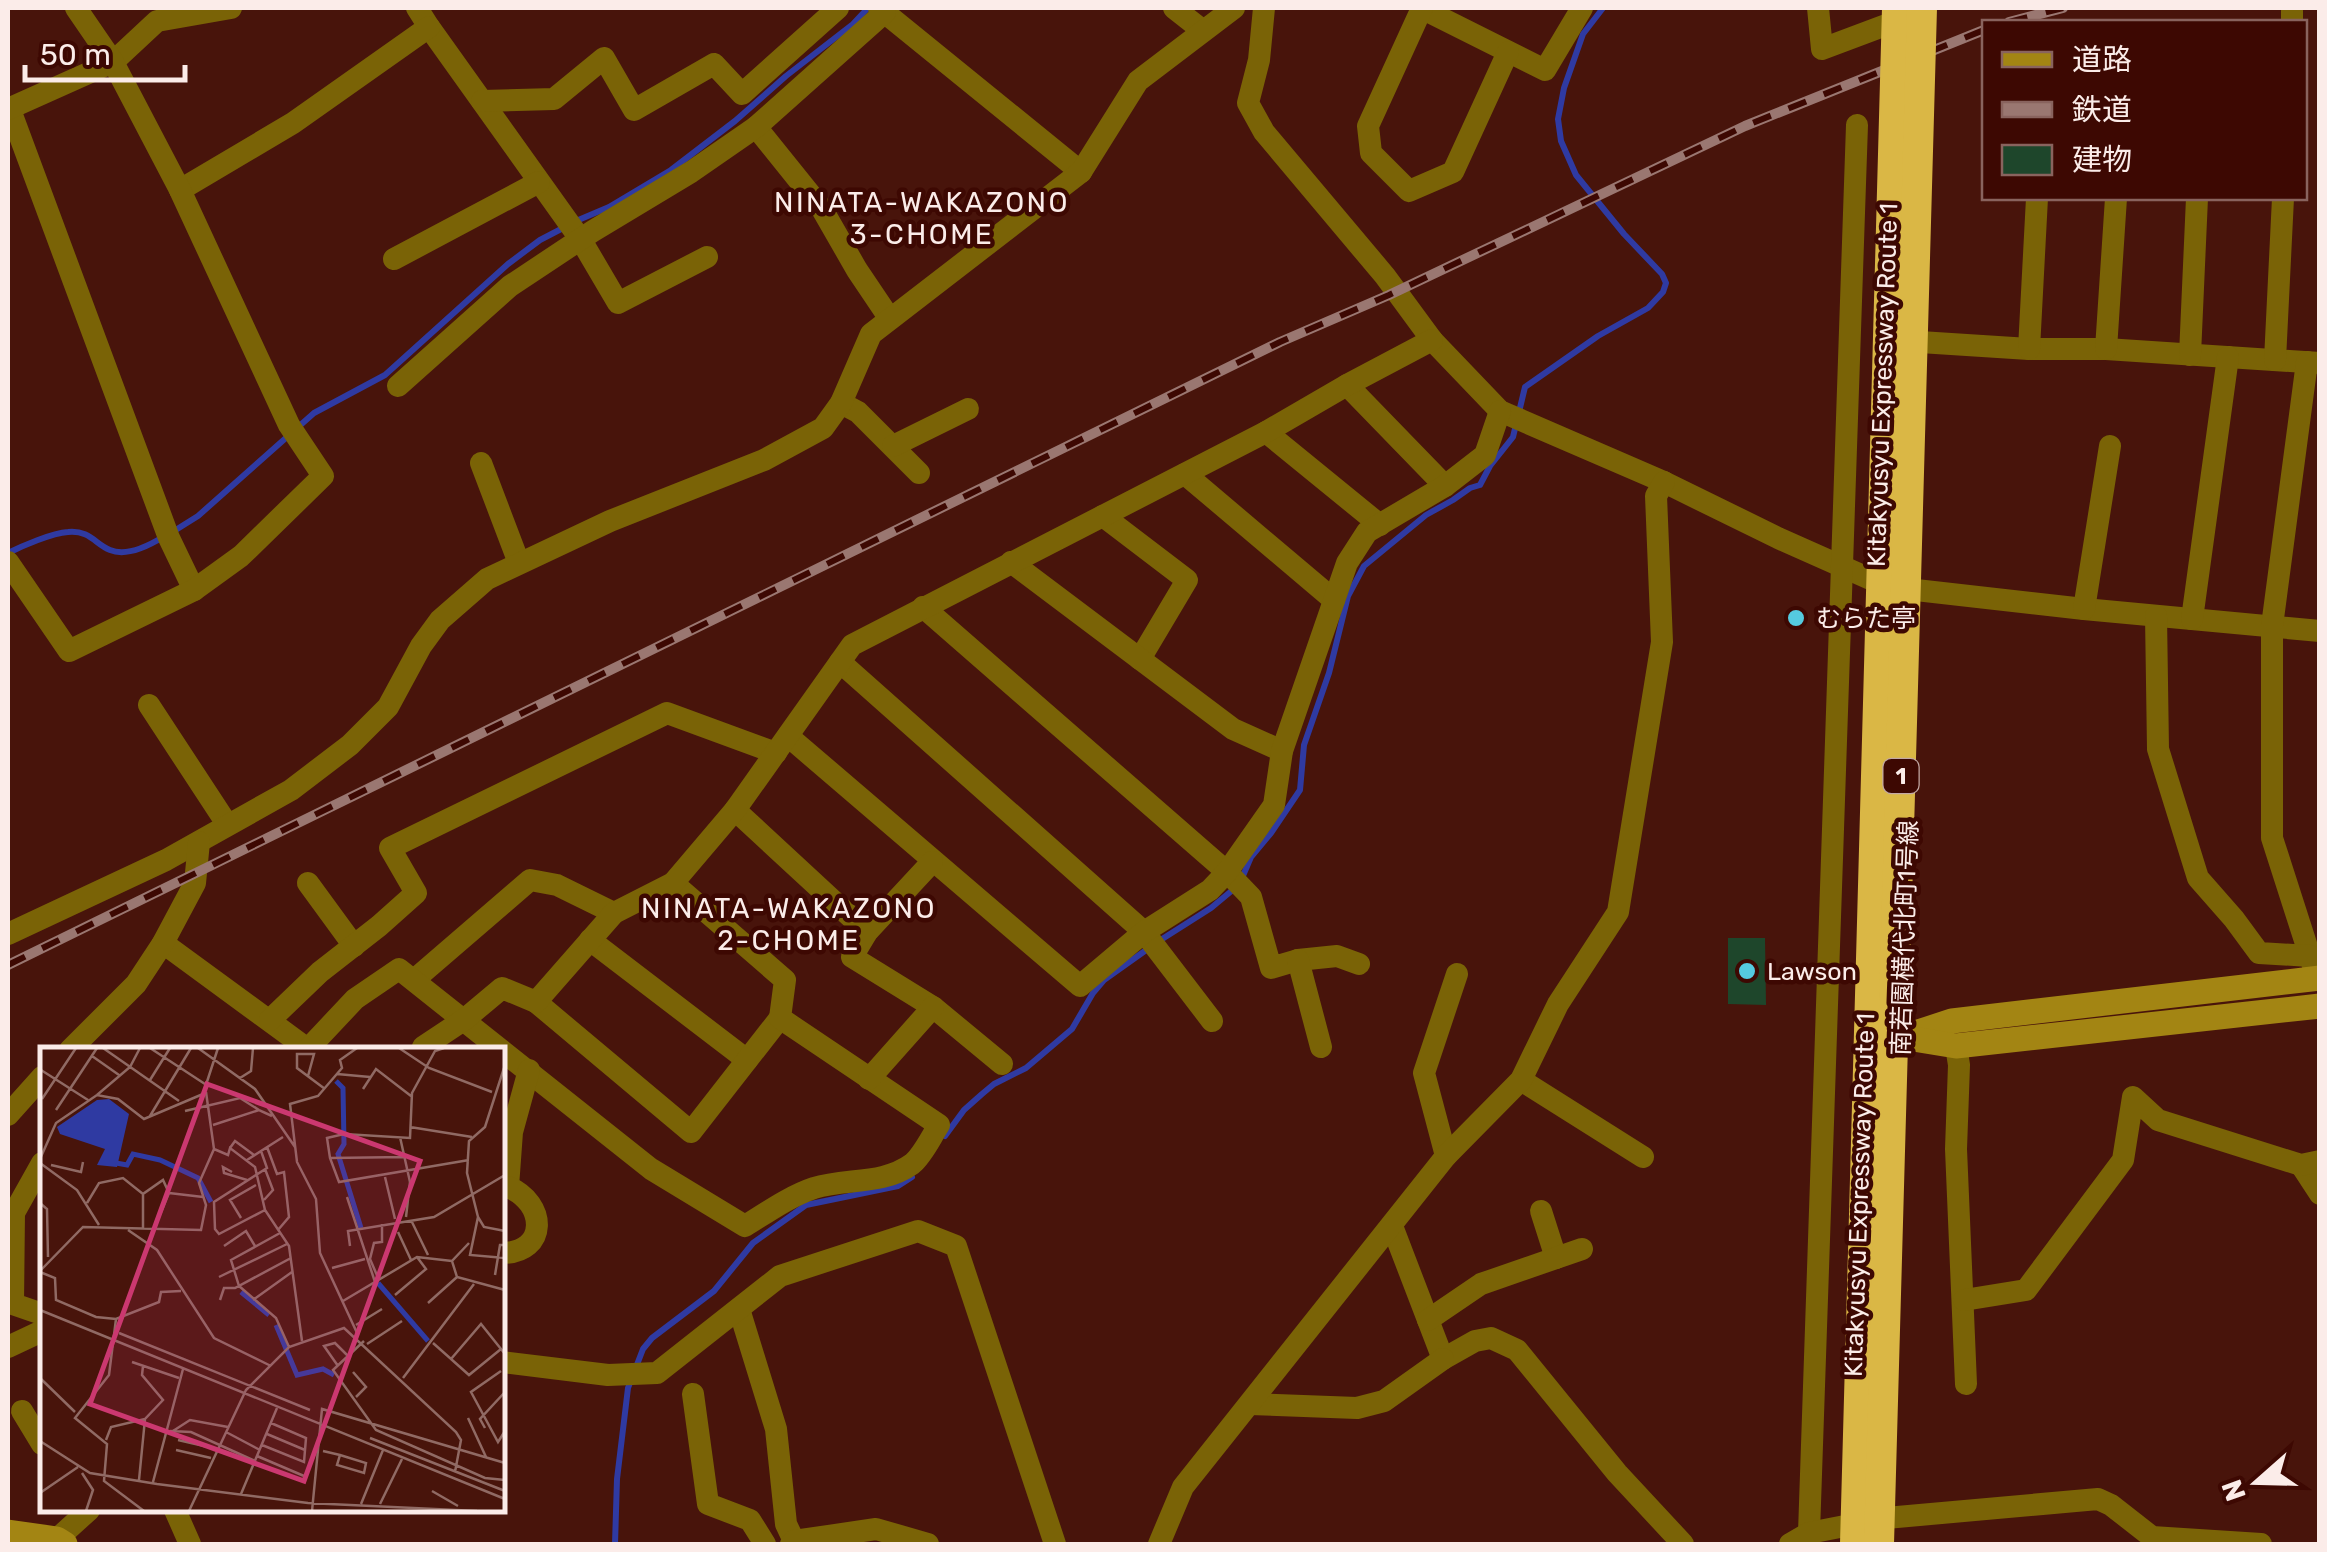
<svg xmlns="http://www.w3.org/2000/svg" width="2327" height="1552" font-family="Rubik,'Noto Sans JP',sans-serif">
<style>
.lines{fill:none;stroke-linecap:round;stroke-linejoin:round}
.stream{stroke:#2f3aa2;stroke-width:6}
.building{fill:#1e462b}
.street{stroke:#7a6306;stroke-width:22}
.secondary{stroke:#a38513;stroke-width:25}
.rail-casing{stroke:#9a7771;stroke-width:10}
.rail{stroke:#3d0802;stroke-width:6;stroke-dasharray:19;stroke-linecap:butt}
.highway-bridge{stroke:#dab745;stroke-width:30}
.poi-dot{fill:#55cadf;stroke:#3d0802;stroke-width:4}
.labels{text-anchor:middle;stroke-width:9;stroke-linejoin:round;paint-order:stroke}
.shield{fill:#3d0802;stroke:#c2a8a4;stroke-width:2.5}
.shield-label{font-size:22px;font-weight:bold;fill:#fbece9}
.street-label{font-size:25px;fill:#fbece9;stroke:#3d0802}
.poi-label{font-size:25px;fill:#fbece9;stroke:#3d0802;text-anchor:start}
.neighbourhood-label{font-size:28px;letter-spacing:2.5px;fill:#fbece9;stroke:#3d0802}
.inset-river{fill:none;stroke:#2f3aa2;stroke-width:5}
.inset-road{fill:none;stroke:#906a64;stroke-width:2.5}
.view{fill:#cb3870;fill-opacity:0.15;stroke:#cb3870;stroke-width:5}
.inset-edge{fill:none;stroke:#fbece9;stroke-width:5}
</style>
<rect width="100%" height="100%" fill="#48140b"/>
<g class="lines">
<g class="stream">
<polyline points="576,221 609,207 671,170 735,121 786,76 853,24 868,8"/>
<polyline points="174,531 198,516 314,413 385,375 508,264 540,240 565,227"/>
<path d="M8 553C22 546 52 533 68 532 90 530 95 544 110 550 127 557 150 545 163 537"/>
<polyline points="1242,878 1251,857 1271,833 1300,790 1304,745 1329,673 1348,596 1364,566 1426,515 1453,500 1470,488 1480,485 1490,466 1513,437 1525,387 1598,336 1648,308 1663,292 1666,283 1662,274 1624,234 1576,175 1561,141 1558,119 1564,88 1583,34 1603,8"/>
<polyline points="1159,941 1211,908 1235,888"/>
<polyline points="945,1136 964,1110 982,1094 994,1084 1026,1068 1072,1029 1093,993 1104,980 1149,948"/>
<polyline points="615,1544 617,1479 628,1388 643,1349 652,1338 714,1291 753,1243 806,1205 898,1186 912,1177"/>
</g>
</g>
<polygon class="building" points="1728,938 1765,938 1766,1005 1728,1004"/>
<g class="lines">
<g class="street">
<polyline points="417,8 429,27 581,240 618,303 707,257"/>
<polyline points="879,8 1081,172"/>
<polyline points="1174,8 1202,30"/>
<polyline points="1264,8 1259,60 1248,103 1264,132 1385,276 1432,340 1500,411 1664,482 1778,538 1877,582 1916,590 2084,609 2320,631"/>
<polyline points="1421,8 1545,70 1582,8"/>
<polyline points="1422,8 1368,126 1371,153 1409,191 1453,172 1508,52"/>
<polyline points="1818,8 1822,49 1910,16"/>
<polyline points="2292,22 2292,11"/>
<polyline points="482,101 554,99 604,58 634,110 714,64 742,94 838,8"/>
<polyline points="9,107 169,538 194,590"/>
<polyline points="8,109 113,62 157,21 231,8"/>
<polyline points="756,127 822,209 857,270 890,319"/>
<polyline points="180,190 293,123 429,27"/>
<polyline points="394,259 539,182"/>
<polyline points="1920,342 2029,349 2106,349 2320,363"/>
<polyline points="2029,349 2037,198"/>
<polyline points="2106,349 2116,198"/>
<polyline points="2190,355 2197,198"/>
<polyline points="2275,360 2283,198"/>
<polyline points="2307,362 2272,626 2272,838 2317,978"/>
<polyline points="1347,385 1445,486"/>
<polyline points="398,386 510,286 593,231 691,172 756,127 885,12"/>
<polyline points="841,403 858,412 919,473"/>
<polyline points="1266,432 1380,525"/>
<polyline points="893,446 968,409"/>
<polyline points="481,463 519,563"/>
<polyline points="1185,474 1334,600"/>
<polyline points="1103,516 1187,580 1140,659"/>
<polyline points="8,562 69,651 194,590 241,556 323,476 289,425 180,190 113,62 76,8"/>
<polyline points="1011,562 1233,729 1282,751"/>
<polyline points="923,607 1227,872 1251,897 1271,968 1298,960 1337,956 1359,964"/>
<polyline points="2084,609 2110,446"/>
<polyline points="2156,616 2158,749 2198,878 2234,919 2259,953 2310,956"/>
<polyline points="2192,619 2228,357"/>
<polyline points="840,662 1144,932 1212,1021"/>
<polyline points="149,705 227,824"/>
<polyline points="788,736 1080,986 1144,932 1210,890 1227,872 1274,805 1282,751 1347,563 1367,532 1445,486 1485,455 1500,411"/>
<polyline points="735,810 867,932"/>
<polyline points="932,862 867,932 852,957 933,1007 1002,1064"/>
<polyline points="308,883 354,946"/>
<polyline points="8,934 166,860 291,790 350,745 388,707 421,646 440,620 487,579 610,521 764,460 823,428 841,403 871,334 1081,172 1138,81 1234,8"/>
<polyline points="590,940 747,1060"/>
<polyline points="163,943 309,1050"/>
<polyline points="1298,960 1321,1047"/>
<polyline points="414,980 530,880 557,885 614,913"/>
<polyline points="536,1002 691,1132 780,1018"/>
<polyline points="270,1020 320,972 379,926 416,893 390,848 667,713 776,753"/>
<polyline points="1956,1046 1959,1065 1956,1149 1966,1384"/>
<path d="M308 1049 355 999 399 969 651 1169 745 1226C766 1213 790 1196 814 1188 847 1178 883 1185 912 1164 923 1155 931 1137 939 1125L780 1018 785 980 673 883"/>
<polyline points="70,1050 136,984 163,943 195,883 199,842"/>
<polyline points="422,1050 423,1047 465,1019 502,988 536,1002 614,913 673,883 735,810 852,645 1266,432 1347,385 1432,340"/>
<polyline points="869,1079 933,1007"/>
<polyline points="1521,1080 1643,1157"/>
<polyline points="8,1115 42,1077"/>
<polyline points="1446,1156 1424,1073 1457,974"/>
<polyline points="42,1163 14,1213 13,1304 42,1314"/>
<polyline points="2301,1165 2320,1194"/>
<polyline points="508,1187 512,1132 529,1070"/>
<path d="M502 1189 508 1187C547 1203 548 1253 502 1253"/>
<polyline points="1541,1211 1556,1258"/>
<polyline points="1392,1226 1443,1359 1475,1341 1491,1338 1517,1350 1617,1473 1683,1544"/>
<polyline points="1964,1300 2026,1290 2123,1160 2133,1097 2158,1120 2301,1165 2320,1161"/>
<polyline points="739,1309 776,1429 786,1524 794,1541"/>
<polyline points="1428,1320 1481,1284 1582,1249"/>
<polyline points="8,1347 42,1331"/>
<polyline points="502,1362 608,1375 657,1373 780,1276 918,1231 956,1246 1055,1544"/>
<polyline points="693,1394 708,1504 750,1520 765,1544"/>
<polyline points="1250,1404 1357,1408 1384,1401 1443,1359"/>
<polyline points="22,1411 42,1444"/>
<polyline points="175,1510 190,1544"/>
<polyline points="1809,1533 1857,125"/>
<polyline points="57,1539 89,1510"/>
<polyline points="791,1544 794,1541 876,1529 928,1544"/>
<polyline points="1159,1544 1183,1487 1446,1156 1521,1080 1558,1004 1618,912 1662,642 1656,496 1664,482"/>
<polyline points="1790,1544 1809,1533 1886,1518 2098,1499 2111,1505 2152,1537 2261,1544"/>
</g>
<g class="secondary">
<polyline points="1906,1036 1952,1021 2320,978"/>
<polyline points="1878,1040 1901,1037 1956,1046 2320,1006"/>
<polyline points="8,1532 57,1539 65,1544"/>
</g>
<g class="rail-casing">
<g id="rail">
<polyline points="2009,22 2063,8"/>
<polyline points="8,965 1280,342 1389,295 1745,126 1984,30"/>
</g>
</g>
<use href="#rail" class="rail"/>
<g class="highway-bridge">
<polyline points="1855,1544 1897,8"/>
<polyline points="1879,1544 1922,8"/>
</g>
</g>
<g class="poi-dot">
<circle cx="1796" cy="618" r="10"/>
<circle cx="1747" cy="971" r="10"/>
</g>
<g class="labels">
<rect class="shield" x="1883.5" y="759" width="35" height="34" rx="8"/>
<g class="shield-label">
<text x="1901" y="784">1</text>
</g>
<g class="street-label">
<text transform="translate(1882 385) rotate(-88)" y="9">Kitakyusyu Expressway Route 1</text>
<text transform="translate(1904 938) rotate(-88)" y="9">南若園横代北町1号線</text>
<text transform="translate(1859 1195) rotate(-88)" y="9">Kitakyusyu Expressway Route 1</text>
</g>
<g class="poi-label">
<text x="1816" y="627">むらた亭</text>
<text x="1767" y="980">Lawson</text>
</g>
<g class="neighbourhood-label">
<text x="922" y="212">NINATA-WAKAZONO<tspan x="922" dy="32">3-CHOME</tspan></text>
<text x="789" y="918">NINATA-WAKAZONO<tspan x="789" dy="32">2-CHOME</tspan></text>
</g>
</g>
<g transform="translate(40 1047)">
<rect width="465" height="465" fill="#48140b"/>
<path d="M69 52 89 67 77 120 57 118 65 102 20 87 17 80 57 53Z" fill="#2f3aa2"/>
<path class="inset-river" d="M296 34 303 41 304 97 298 107 321 181M76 116 87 118 93 107 120 113 158 131 171 155M338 236 388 294M201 245 229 268M236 278 257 328 283 322 294 328"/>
<path class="inset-road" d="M63 1 139 54M110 1 168 39M158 1 215 42 255 100M317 1 300 13 302 21 278 49 250 57 257 115 276 152 280 206 318 288M359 1 389 21 452 45M404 1 395 4 372 46 370 91 304 87 287 91 290 111 299 135 429 113M52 9 79 28M464 21 445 80 429 94 427 126 438 170 430 208 465 211M1 23 48 53M297 27 330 30M268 29 274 7H257V21L285 42M200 31 211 24 213 1M110 33 130 1M323 42 336 22 371 49M57 48 90 20 100 1M2 52 36 1M16 63 57 1M145 64 200 51 219 63M110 69 151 1M173 78 219 63 232 69M370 80 432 90M360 90 370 135 366 170M227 100 237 127 244 125 249 170 238 183M190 101 195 94 214 108M174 102 188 108 190 101 215 120 225 163 249 199 262 294M221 104 227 121 174 155 175 182 179 187 225 163M290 111 365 110M0 112 16 76 57 48 78 52 104 72 163 47 178 1M207 113 243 90M0 116 37 143 59 178M11 118 41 125 43 115M192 125 183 120 184 126 207 133M345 130 355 172M129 146 163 150M307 150 335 235M224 153 233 143 225 122M0 156 7 162 8 210M47 156 59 136 83 131 103 147M438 170 444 180 465 184M201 171 190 153 216 138M371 173 388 208M103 181V147L123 133 129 146 114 182M88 183 117 203 174 291 231 319M358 185 371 213M240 186 191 213 199 239 236 271 249 300M429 196 412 214 417 230 465 243M184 199 206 184 215 199M310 199 308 184 394 170 465 128M292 221 325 212M0 224 43 180 161 183 166 158 159 136 174 102 166 45M0 225 15 231 16 253 56 270 76 272 119 255 121 245 141 244M455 228 460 198H465M179 230 247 197M339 233 330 212 334 196 342 195V177M355 248 386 222 377 210M180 253 184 241H195L251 211M213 253 252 225M303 254 377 210 412 214M388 256 417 230M0 263 465 452M76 272 69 328 35 371 67 397 64 434 104 464M316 278 342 262M79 286 270 363M324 294 293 323 336 383 445 431 465 433M393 296 411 312 441 277 465 307M327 297 362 274M411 312 429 328 461 302M92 315 139 331M298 319 284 299 295 296 308 309M461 324 431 345 458 395 465 384M313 325 326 340 316 350M0 331 35 365M363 331 434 237M428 371 446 410M445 381 440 372 465 345M130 384 151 385 215 414M133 384 150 373 188 380M186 385 220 403M227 387 265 403M330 391 465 444M66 393 71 380 105 372M138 393 177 402M0 394 50 426 117 437 268 456 437 464M222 398 264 415 266 391 231 376M136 403 171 411M283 404 300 408 326 416 324 426 297 418 300 408M217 409 264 429M42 426 53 443 46 464M99 433 105 372 123 353 102 328 103 319M113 435 143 322M392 444 418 459M0 446 38 420M201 447 237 361M321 457 343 403M340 457 362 412M149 464 206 343 249 300 304 281 416 385 421 393 415 425M272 464 282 362 465 416"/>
<path class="view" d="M167 37 380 114 264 434 50 357Z"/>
<rect width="465" height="465" class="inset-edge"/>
</g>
<rect width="2327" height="1552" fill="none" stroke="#fbece9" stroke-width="20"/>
<rect x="1982" y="20" width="325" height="180" fill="#3d0802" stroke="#89635e" stroke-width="2.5"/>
<rect x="2002" y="52" width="50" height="15" fill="#a38513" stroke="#89635e" stroke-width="2.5"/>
<text x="2072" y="70" font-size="30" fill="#fbece9">道路</text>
<rect x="2002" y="102" width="50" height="15" fill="#9a7771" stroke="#89635e" stroke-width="2.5"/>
<text x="2072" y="120" font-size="30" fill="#fbece9">鉄道</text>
<rect x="2002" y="145" width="50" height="30" fill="#1e462b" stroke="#89635e" stroke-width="2.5"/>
<text x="2072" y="170" font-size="30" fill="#fbece9">建物</text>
<g transform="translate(2257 1482) rotate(250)" stroke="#3d0802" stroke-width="8" paint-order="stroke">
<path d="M0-8L18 38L0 25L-18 38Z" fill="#fbece9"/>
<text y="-15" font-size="28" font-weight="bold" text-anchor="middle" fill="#fbece9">N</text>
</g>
<path d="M25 65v15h160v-15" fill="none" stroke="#fbece9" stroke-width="5"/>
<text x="40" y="65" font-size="30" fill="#fbece9" stroke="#3d0802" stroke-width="8" paint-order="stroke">50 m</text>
</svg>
